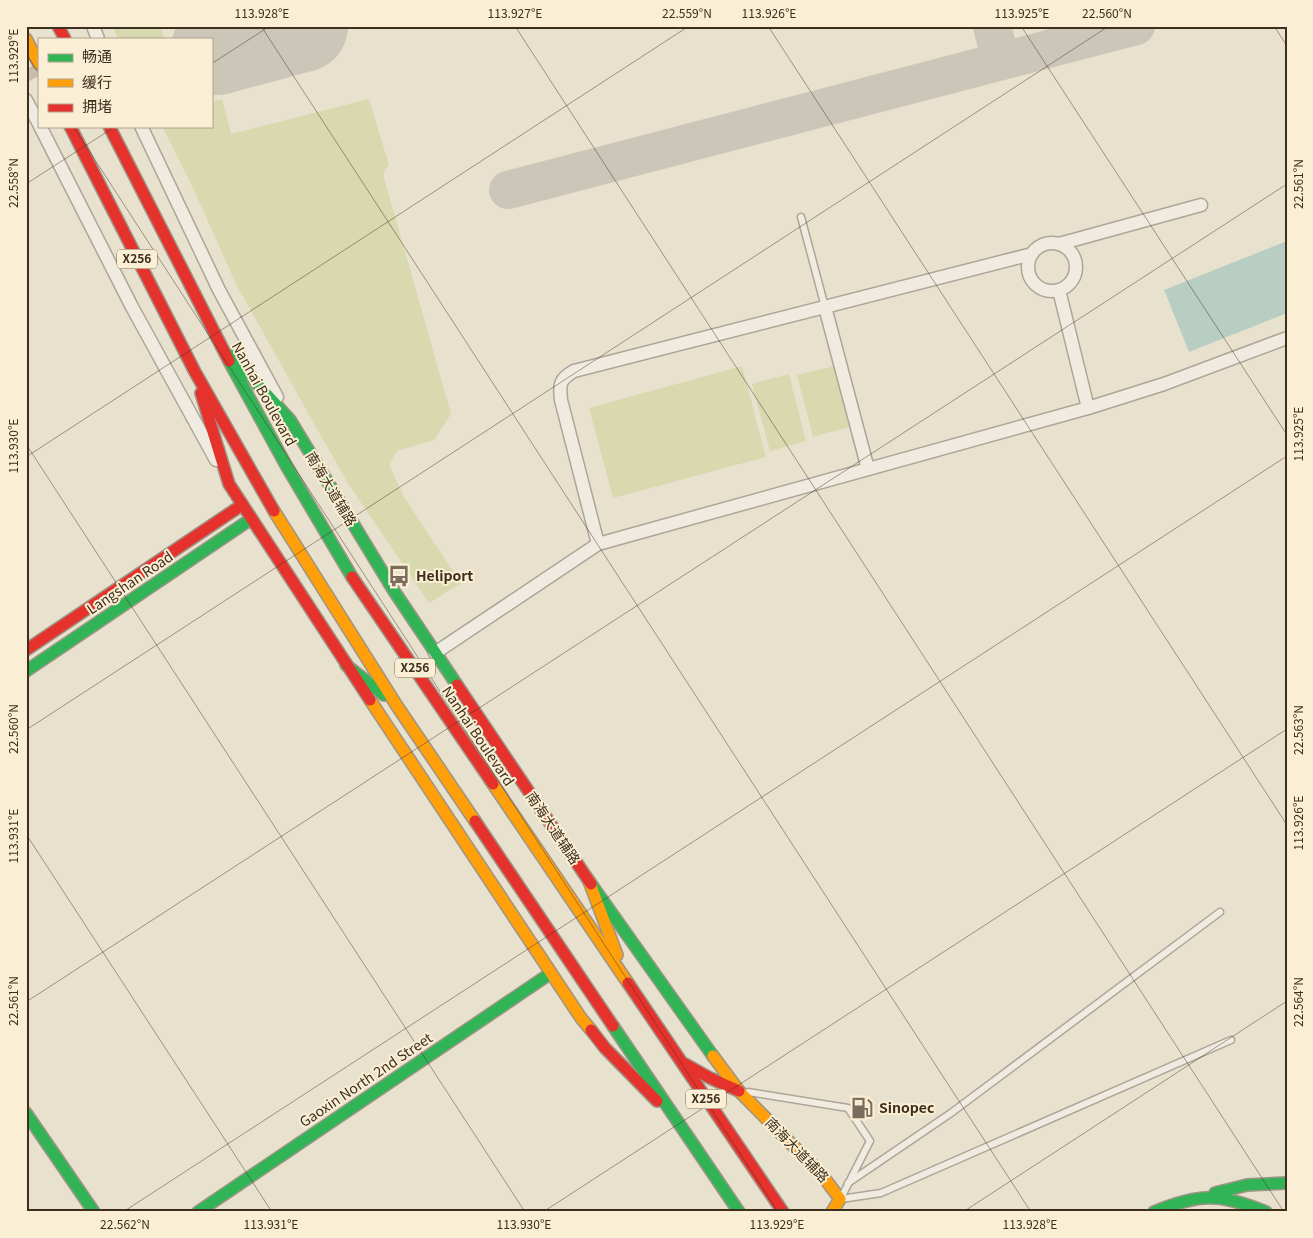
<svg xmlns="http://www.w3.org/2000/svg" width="1313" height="1238" font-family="Georgia,'Noto Sans SC',serif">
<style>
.green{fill:#d8d9af}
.water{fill:#b9cec2}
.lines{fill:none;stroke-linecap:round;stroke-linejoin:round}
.taxiway{stroke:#ccc6b8;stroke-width:38}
.runway{stroke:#ccc6b8;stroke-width:92}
.street-tunnel{stroke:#c6bdab;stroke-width:12;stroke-dasharray:12 6;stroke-linecap:butt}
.lane-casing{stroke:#ada597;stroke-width:9}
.street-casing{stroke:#ada597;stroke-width:15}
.fast-casing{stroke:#9d9586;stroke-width:14}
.slow-casing{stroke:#9d9586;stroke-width:14}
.jam-casing{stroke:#9d9586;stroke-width:14}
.lane{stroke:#f0ebe1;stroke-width:6}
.street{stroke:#f0ebe1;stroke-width:12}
.fast{stroke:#30b455;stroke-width:11}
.slow{stroke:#ff9f0a;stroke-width:11}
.jam{stroke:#e5322d;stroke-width:11}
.ticks{fill:none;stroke:#3e2e1d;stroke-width:1;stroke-opacity:0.45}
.labels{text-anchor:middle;stroke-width:4;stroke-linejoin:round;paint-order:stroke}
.shield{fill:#faefd4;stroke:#766854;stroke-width:1}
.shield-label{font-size:12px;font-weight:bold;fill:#3e2e1d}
.street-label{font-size:14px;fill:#3e2e1d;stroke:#faefd4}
.poi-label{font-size:14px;font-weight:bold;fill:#3e2e1d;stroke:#faefd4;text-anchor:start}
.neatline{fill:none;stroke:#3e2e1d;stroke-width:2}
.ticks-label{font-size:12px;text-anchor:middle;fill:#3e2e1d}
</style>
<rect width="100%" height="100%" fill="#e8e1ce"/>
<g class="green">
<polygon points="113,26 162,26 161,28 165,39 118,39"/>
<polygon points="222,99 231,134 369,99 389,165 383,174 451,414 434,440 397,451 389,465 404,497 461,583 429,603 349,485 317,429 236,284 193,188 162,126 211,126 211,102"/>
<polygon points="742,366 766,457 613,498 589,408"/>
<polygon points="834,366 849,427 813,437 797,375"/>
<polygon points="789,374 806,441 770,451 752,384"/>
</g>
<polygon class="water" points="1287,241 1287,313 1189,352 1164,290"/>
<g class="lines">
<g class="taxiway">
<polyline points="992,26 1001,61"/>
<polyline points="508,190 1136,26"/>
</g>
<polyline class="runway" points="217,49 302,26"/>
<polyline class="street-tunnel" points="26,76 39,69"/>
<g class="lane-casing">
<g id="lane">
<polyline points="801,217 825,307"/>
<polyline points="748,1092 848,1108 870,1141 842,1196"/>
<polyline points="848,1183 951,1113 1220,912"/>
<polyline points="841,1199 881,1193 1231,1040"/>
</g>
</g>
<g class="street-casing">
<g id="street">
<polyline points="93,26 98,39"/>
<polyline points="26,100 39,124"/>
<polyline points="40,126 132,307 216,460"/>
<polyline points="141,126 219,290 277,397"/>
<circle cx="1052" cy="267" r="24"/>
<polyline points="1059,244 1201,205"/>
<polyline points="1059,290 1088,408"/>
<polyline points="825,307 868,469"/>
<path d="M598 544 561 400C559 384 560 379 574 371L1032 254"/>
<polyline points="435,653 598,544 1088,408 1164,384 1287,338"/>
</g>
</g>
<g class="fast-casing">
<g id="fast">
<polyline points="231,355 290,420 394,591 457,685"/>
<polyline points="229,361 287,467 352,577"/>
<polyline points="346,665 384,695"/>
<polyline points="26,671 251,519"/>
<polyline points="591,884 713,1056"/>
<polyline points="613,1026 739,1212"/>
<polyline points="26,1113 94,1212"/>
<polyline points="1215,1193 1247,1185 1287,1183"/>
<polyline points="198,1212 551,973"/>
<path d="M1154 1212C1200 1193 1220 1193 1266 1212"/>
</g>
</g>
<g class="slow-casing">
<g id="slow">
<polyline points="26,39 39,64"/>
<polyline points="274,511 397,706 475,821"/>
<polyline points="370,700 581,1018 591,1030"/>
<polyline points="493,784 628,983"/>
<polyline points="589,881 617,955"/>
<polyline points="713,1056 739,1091 822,1175 840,1199 832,1212"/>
</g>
</g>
<g class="jam-casing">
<g id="jam">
<polyline points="58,26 65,39"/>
<polyline points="70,126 195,372 274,511"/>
<polyline points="109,126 229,361"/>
<polyline points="201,393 229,484 370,700"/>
<polyline points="352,577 493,784"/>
<polyline points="26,650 242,505"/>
<polyline points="457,685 591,884"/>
<polyline points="475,821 613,1026"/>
<polyline points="628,983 783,1212"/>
<polyline points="591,1030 605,1048 657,1101"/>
<polyline points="685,1064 710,1078 739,1091"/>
</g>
</g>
<use href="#lane" class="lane"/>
<use href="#street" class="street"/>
<use href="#fast" class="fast"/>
<use href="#slow" class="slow"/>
<use href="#jam" class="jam"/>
</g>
<path class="ticks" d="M261 26 1031 1212M515 26 1284 1212M768 26 1287 825M1021 26 1287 435M1274 26 1287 46M26 54 39 73M211 64 270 26M73 126 778 1212M26 184 116 126M26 444 525 1212M26 457 689 26M26 730 1109 26M26 834 272 1212M26 1002 1287 184M123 1212 1287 456M543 1212 1287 729M963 1212 1287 1001"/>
<defs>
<g id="bus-bare" transform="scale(1.725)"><path d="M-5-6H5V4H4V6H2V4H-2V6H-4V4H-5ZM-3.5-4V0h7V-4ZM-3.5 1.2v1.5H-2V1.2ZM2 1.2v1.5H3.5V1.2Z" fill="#7a6d5b" stroke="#faefd4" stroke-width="2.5" paint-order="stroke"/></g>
<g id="fuel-bare" transform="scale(1.725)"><path d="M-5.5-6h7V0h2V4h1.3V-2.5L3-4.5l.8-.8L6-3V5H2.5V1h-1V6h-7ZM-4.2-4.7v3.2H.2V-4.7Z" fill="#7a6d5b" stroke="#faefd4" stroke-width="2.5" paint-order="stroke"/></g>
</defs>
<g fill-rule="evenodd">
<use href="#bus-bare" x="399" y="576"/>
<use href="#fuel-bare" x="862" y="1108"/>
</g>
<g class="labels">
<g class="shield">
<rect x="117" y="249.5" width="40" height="19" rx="4"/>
<rect x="395" y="658.5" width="40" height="19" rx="4"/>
<rect x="686" y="1089.5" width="40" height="19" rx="4"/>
</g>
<g class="shield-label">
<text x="137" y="263">X256</text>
<text x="415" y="672">X256</text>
<text x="706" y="1103">X256</text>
</g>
<g class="street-label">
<text transform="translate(264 394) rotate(61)" y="5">Nanhai Boulevard</text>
<text transform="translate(331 489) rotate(59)" y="5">南海大道辅路</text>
<text transform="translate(130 583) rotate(-34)" y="5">Langshan Road</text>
<text transform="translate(478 736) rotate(56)" y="5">Nanhai Boulevard</text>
<text transform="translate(553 828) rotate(56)" y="5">南海大道辅路</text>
<text transform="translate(366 1080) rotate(-34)" y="5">Gaoxin North 2nd Street</text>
<text transform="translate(797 1150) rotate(46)" y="5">南海大道辅路</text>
</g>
<g class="poi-label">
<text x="416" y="581">Heliport</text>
<text x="879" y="1113">Sinopec</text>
</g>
</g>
<rect width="1313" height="1238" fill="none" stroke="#faefd4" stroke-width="55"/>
<rect x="38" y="38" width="175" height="90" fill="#faefd4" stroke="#afa28b"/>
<rect x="48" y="54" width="25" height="8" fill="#30b455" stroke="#afa28b"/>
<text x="82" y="62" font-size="15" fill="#3e2e1d">畅通</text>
<rect x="48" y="79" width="25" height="8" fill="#ff9f0a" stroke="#afa28b"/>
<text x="82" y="88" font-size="15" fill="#3e2e1d">缓行</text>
<rect x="48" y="104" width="25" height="8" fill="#e5322d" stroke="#afa28b"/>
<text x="82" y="112" font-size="15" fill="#3e2e1d">拥堵</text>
<rect x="28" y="28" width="1258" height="1182" class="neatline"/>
<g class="ticks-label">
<text x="262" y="18">113.928°E</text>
<text x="515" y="18">113.927°E</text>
<text x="687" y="18">22.559°N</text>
<text x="769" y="18">113.926°E</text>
<text x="1022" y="18">113.925°E</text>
<text x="1107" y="18">22.560°N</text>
<text transform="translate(14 56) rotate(-90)" y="4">113.929°E</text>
<text transform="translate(14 183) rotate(-90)" y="4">22.558°N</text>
<text transform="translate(1299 184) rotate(-90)" y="4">22.561°N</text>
<text transform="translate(1299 434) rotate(-90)" y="4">113.925°E</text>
<text transform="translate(14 446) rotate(-90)" y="4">113.930°E</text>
<text transform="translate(14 729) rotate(-90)" y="4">22.560°N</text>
<text transform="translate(1299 730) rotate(-90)" y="4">22.563°N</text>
<text transform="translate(1299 823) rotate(-90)" y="4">113.926°E</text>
<text transform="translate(14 836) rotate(-90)" y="4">113.931°E</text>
<text transform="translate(14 1001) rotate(-90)" y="4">22.561°N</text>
<text transform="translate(1299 1002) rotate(-90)" y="4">22.564°N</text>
<text x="125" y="1229">22.562°N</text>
<text x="271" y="1229">113.931°E</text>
<text x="524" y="1229">113.930°E</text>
<text x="777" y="1229">113.929°E</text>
<text x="1030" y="1229">113.928°E</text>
</g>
</svg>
